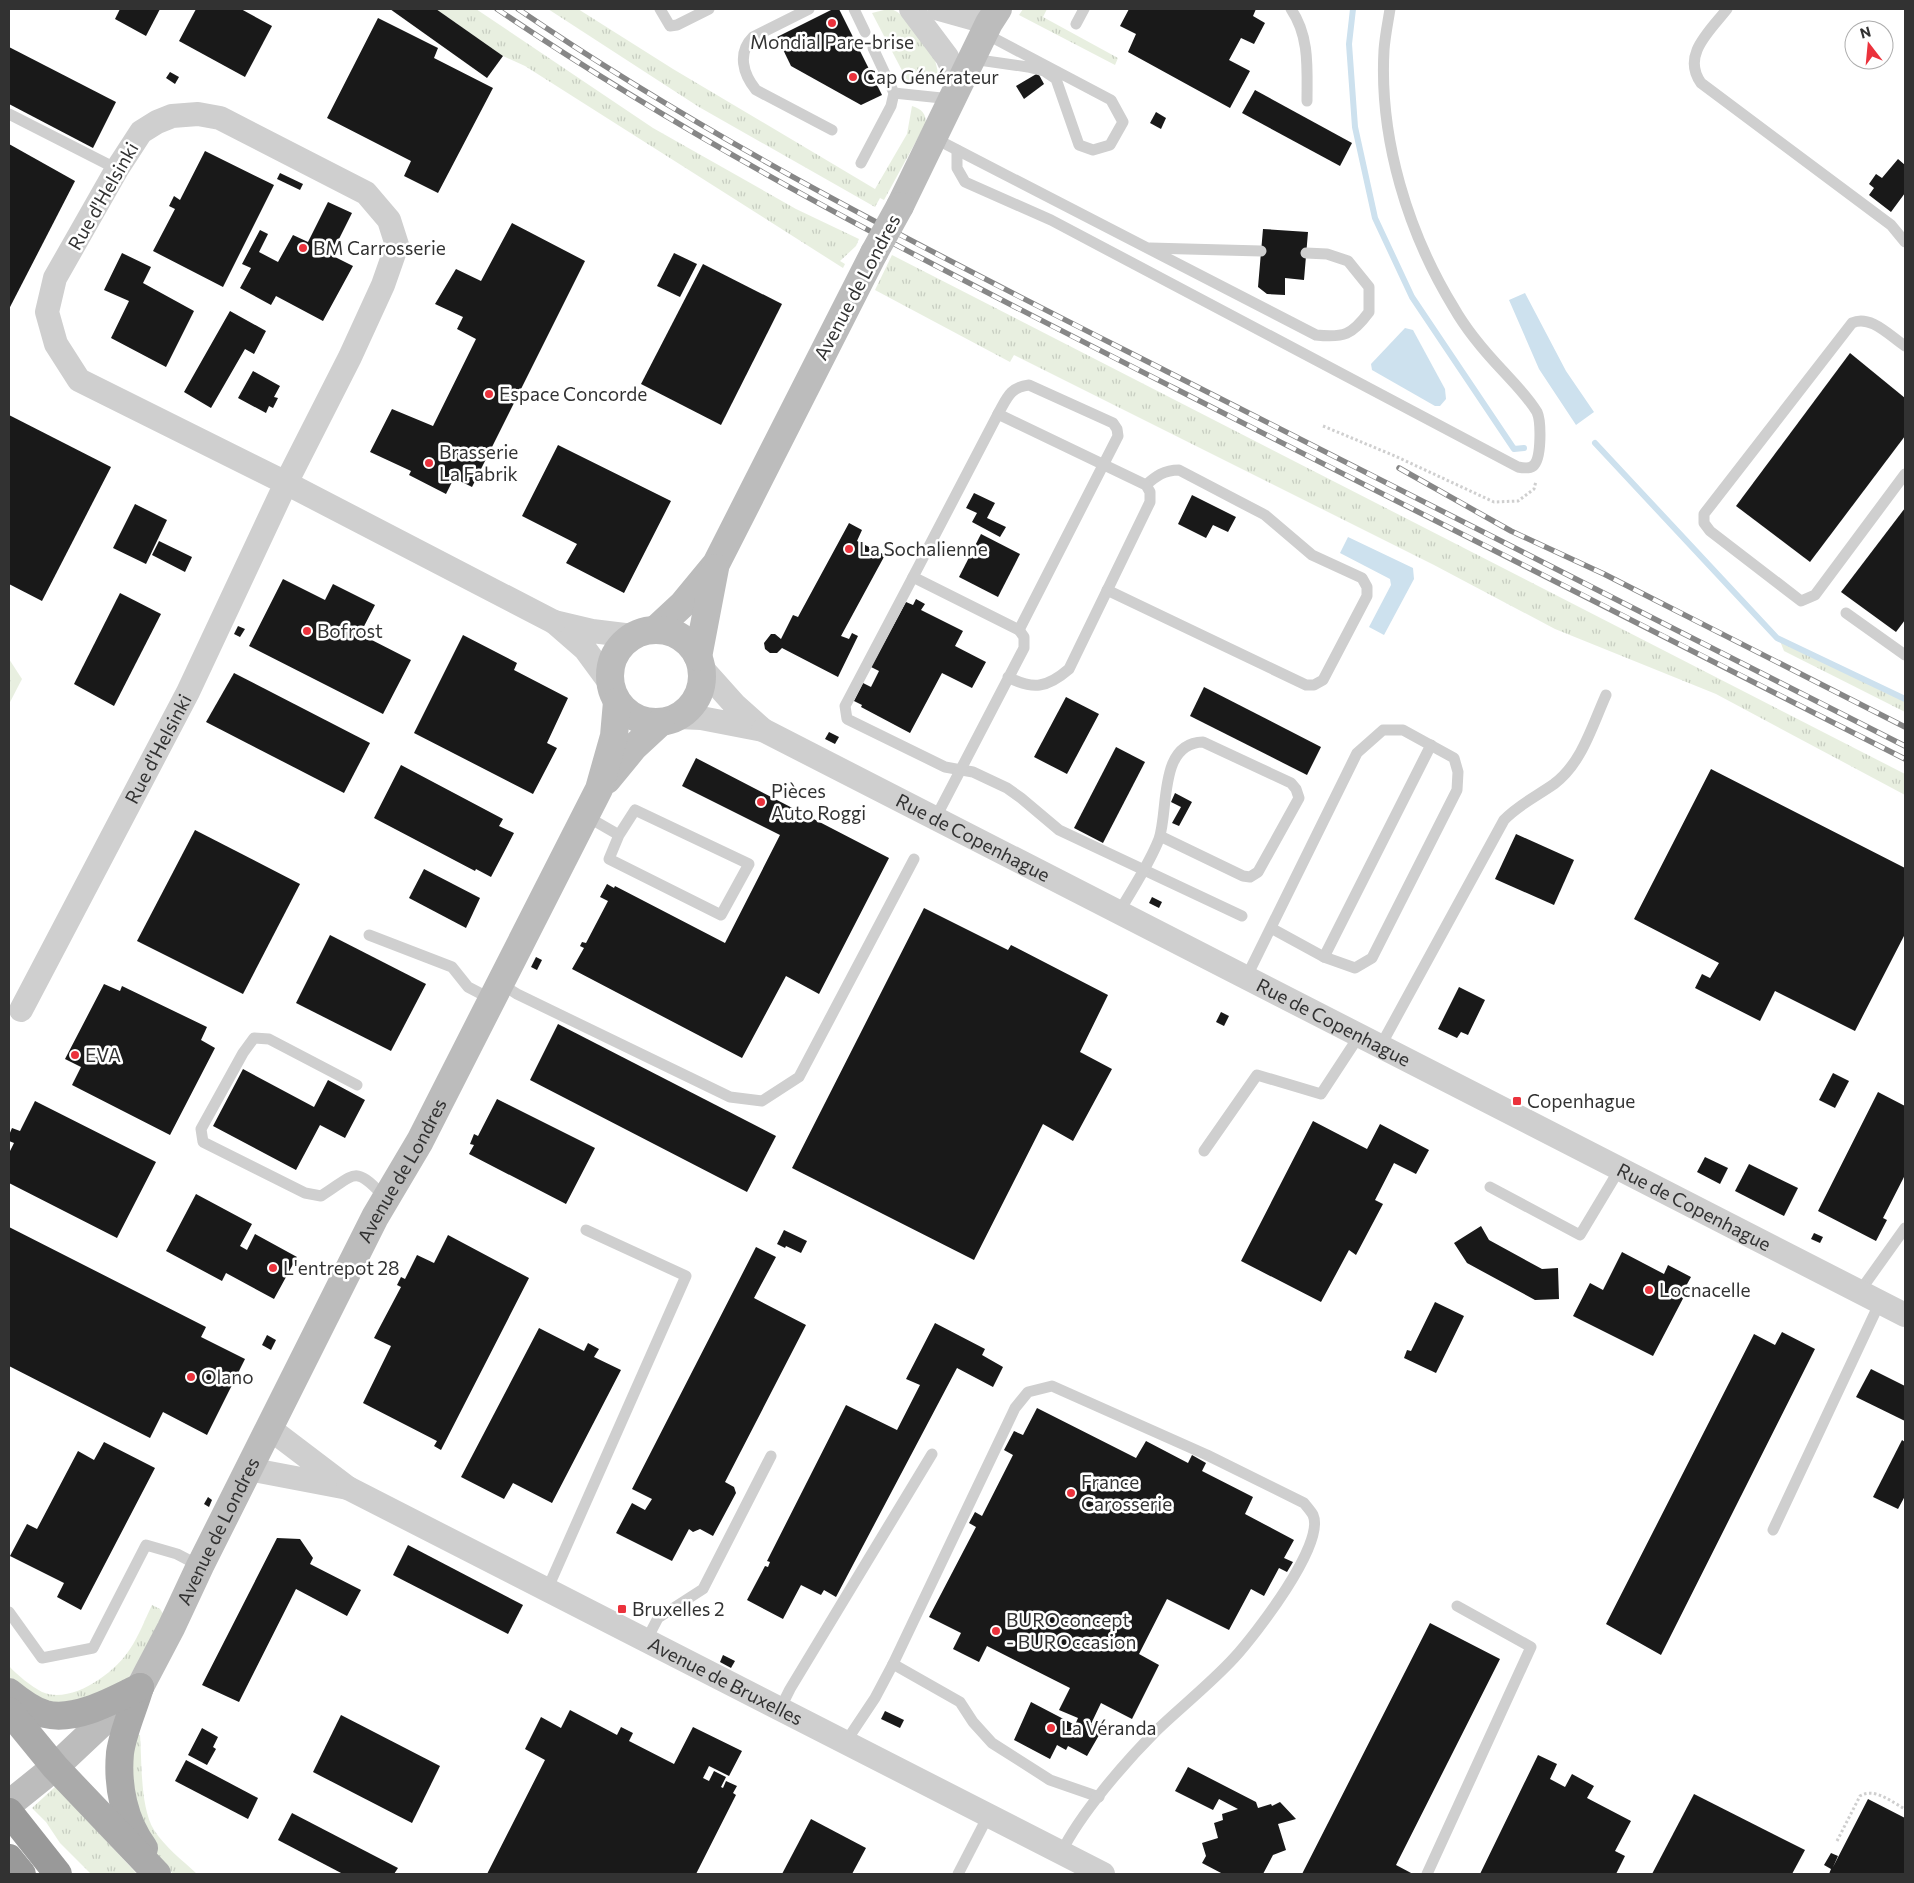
<svg xmlns="http://www.w3.org/2000/svg" width="1914" height="1883" font-family="Commissioner,sans-serif">
<style>
.grass{fill:url(#grass-tufts)}
.water{fill:#cde1ee}
.lines{fill:none;stroke-linecap:round;stroke-linejoin:round}
.stream{stroke:#cde1ee;stroke-width:6}
.building{fill:#191919}
.path{stroke:#cfcfcf;stroke-width:3;stroke-dasharray:2.5 2.5;stroke-linecap:butt}
.lane{stroke:#cfcfcf;stroke-width:11}
.street{stroke:#cfcfcf;stroke-width:24}
.secondary{stroke:#bcbcbc;stroke-width:28}
.primary{stroke:#aaa;stroke-width:28}
.highway{stroke:#999;stroke-width:28}
.rail-casing{stroke:#878787;stroke-width:5.5}
.rail{stroke:#fff;stroke-width:4;stroke-dasharray:11;stroke-linecap:butt}
.secondary-bridge{stroke:#bcbcbc;stroke-width:28}
.poi-dot{fill:#eb323c;stroke:#fff;stroke-width:2}
.labels{text-anchor:middle;stroke-width:5;stroke-linejoin:round;paint-order:stroke}
.poi-label{font-size:19px;fill:#323232;stroke:#fff;text-anchor:start}
.street-label{font-size:19px;fill:#323232;stroke:#fff}
</style>
<defs>
<pattern id="grass-tufts" width="24" height="20" patternUnits="userSpaceOnUse" patternTransform="scale(1.25)"><rect width="24" height="20" fill="#e8efe0"/><path d="M3 7l-1-3M5 7V3M7 7l1-3M15 17l-1-3M17 17v-4M19 17l1-3" fill="none" stroke="#c7cdc1"/></pattern>
</defs>
<rect width="100%" height="100%" fill="#fff"/>
<g class="grass">
<polygon points="436,9 476,9 653,128 796,209 859,239 856,246 840,261 845,264 843,268 525,66 503,56"/>
<path d="M548 9H578L673 69 875 189 907 134 912 106C922 109 926 114 926 123L884 200 880 198 875 207 699 107Z"/>
<path d="M888 9C903 9 924 39 932 52 936 60 937 71 940 79L908 82 872 13Z"/>
<polygon points="1023,9 1047,9 1043,17 1118,58 1115,65 1019,15"/>
<polygon points="892,255 1905,774 1905,795 1716,694 1555,629 1434,565 1014,355 1010,362 875,290"/>
<polygon points="1778,636 1905,697 1905,712 1784,651"/>
<polygon points="9,659 22,679 9,704"/>
<path d="M152 1605 160 1609 165 1617 125 1684 78 1705 39 1701 9 1678V1666C17 1675 31 1686 42 1692 71 1705 115 1673 130 1649 139 1636 145 1619 152 1605Z"/>
<path d="M131 1735H140C142 1762 140 1807 154 1830 165 1847 182 1860 197 1874H173L155 1854 132 1813Z"/>
<polygon points="56,1786 137,1874 91,1874 60,1843 46,1822 32,1808"/>
</g>
<g class="water">
<polygon points="1525,293 1566,371 1594,412 1576,425 1539,369 1509,300"/>
<polygon points="1405,328 1413,330 1445,389 1446,399 1440,406 1435,406 1372,370 1371,364"/>
<polygon points="1348,537 1413,568 1414,579 1384,635 1369,627 1391,585 1390,579 1340,553"/>
</g>
<g class="lines">
<g class="stream">
<polyline points="1353,9 1349,44 1355,127 1375,218 1412,297 1514,449 1524,448"/>
<polyline points="1595,443 1777,638 1905,699"/>
</g>
</g>
<g class="building">
<polygon points="120,9 160,9 146,36 115,19"/>
<polygon points="196,9 241,9 272,26 245,77 179,41"/>
<polygon points="390,9 436,9 503,56 487,78"/>
<polygon points="833,9 839,9 882,95 861,105 791,66 777,37"/>
<polygon points="1129,9 1256,9 1253,16 1265,23 1254,44 1241,38 1229,60 1250,71 1230,108 1128,52 1136,34 1120,26"/>
<polygon points="378,18 438,48 434,58 493,88 438,193 404,176 411,161 327,118"/>
<polygon points="9,47 116,102 93,148 9,104"/>
<polygon points="170,72 179,77 175,84 166,78"/>
<polygon points="1038,73 1044,84 1024,99 1016,86"/>
<polygon points="1255,90 1352,143 1340,166 1242,113"/>
<polygon points="1156,112 1166,118 1161,129 1150,123"/>
<polygon points="9,144 75,181 9,309"/>
<polygon points="205,151 274,185 223,287 153,251 175,209 169,206 174,196 180,200"/>
<polygon points="1898,159 1905,165 1905,193 1891,212 1869,195 1874,188 1869,184 1876,174 1882,178"/>
<polygon points="280,173 303,184 300,190 277,179"/>
<polygon points="328,202 352,213 331,255 353,266 323,321 276,296 271,305 240,288 251,268 242,264 260,230 268,234 259,252 278,262 293,235 308,242"/>
<polygon points="512,223 585,261 472,487 454,478 446,494 409,475 411,471 370,452 392,409 433,426 476,339 457,329 463,317 435,304 456,269 481,281"/>
<polygon points="1263,229 1308,232 1304,280 1285,278 1285,295 1267,294 1258,287"/>
<polygon points="122,253 151,267 143,283 194,311 166,367 111,338 129,301 104,290"/>
<polygon points="674,253 697,264 680,297 657,286"/>
<polygon points="703,264 782,304 721,425 641,384"/>
<polygon points="230,311 266,331 254,354 245,349 211,408 184,392"/>
<polygon points="1850,353 1905,398 1905,436 1810,562 1736,506"/>
<polygon points="253,371 280,386 274,397 278,398 273,408 269,406 266,413 238,398"/>
<polygon points="9,415 111,467 42,601 9,584"/>
<polygon points="558,445 671,501 624,593 566,563 577,544 522,516"/>
<polygon points="974,493 995,503 987,518 1006,527 1000,537 972,522 977,513 966,508"/>
<polygon points="1192,495 1236,517 1228,532 1213,525 1206,538 1178,524"/>
<polygon points="135,504 167,520 146,564 113,548"/>
<polygon points="1905,508 1905,620 1896,632 1841,592"/>
<polygon points="849,523 862,530 857,541 885,555 841,636 849,639 852,633 858,636 838,677 782,648 777,653 770,653 765,649 764,643 771,634 775,634 781,639 793,615 798,617"/>
<polygon points="981,534 1020,554 998,597 959,577"/>
<polygon points="159,541 192,557 185,572 152,555"/>
<polygon points="283,579 325,600 333,584 375,605 360,634 411,660 383,714 249,646"/>
<polygon points="120,593 161,614 114,706 74,684"/>
<polygon points="916,599 925,604 921,610 963,631 955,646 986,662 972,688 942,673 910,733 861,707 862,705 854,701 863,683 871,687 879,671 871,667 906,602 913,605"/>
<polygon points="238,626 245,629 240,637 234,634"/>
<polygon points="463,635 517,663 514,670 568,698 547,743 557,748 533,794 414,733"/>
<polygon points="234,673 370,743 344,793 206,722"/>
<polygon points="1204,687 1321,747 1307,775 1190,716"/>
<polygon points="1066,697 1099,714 1067,774 1034,757"/>
<polygon points="829,732 839,737 835,744 825,739"/>
<polygon points="1116,747 1145,762 1103,843 1074,828"/>
<polygon points="696,758 889,858 819,994 786,976 742,1058 572,969 584,948 580,946 582,942 586,943 608,901 600,897 607,884 614,888 615,886 725,943 780,835 682,786"/>
<polygon points="401,765 503,819 499,826 514,833 491,877 476,869 475,871 374,818"/>
<polygon points="1711,769 1905,868 1905,934 1855,1031 1775,991 1760,1021 1695,988 1702,974 1710,978 1719,963 1634,919"/>
<polygon points="1175,793 1192,802 1179,826 1172,823 1181,807 1171,802"/>
<polygon points="195,830 300,884 243,994 137,941"/>
<polygon points="1516,834 1574,860 1554,905 1495,879"/>
<polygon points="424,869 480,898 466,928 409,898"/>
<polygon points="1152,897 1162,902 1159,908 1149,903"/>
<polygon points="924,908 1008,950 1011,945 1108,995 1080,1052 1112,1069 1073,1141 1043,1124 974,1260 792,1168"/>
<polygon points="330,935 426,984 391,1051 296,1003"/>
<polygon points="536,957 542,960 537,970 531,967"/>
<polygon points="104,984 120,991 122,986 207,1027 201,1040 215,1048 170,1135 72,1085 81,1067 65,1059"/>
<polygon points="1459,987 1485,1000 1468,1035 1461,1032 1457,1038 1438,1029"/>
<polygon points="1221,1012 1229,1016 1224,1026 1216,1022"/>
<polygon points="558,1024 776,1136 747,1192 530,1080"/>
<polygon points="243,1069 314,1107 328,1080 365,1100 345,1138 320,1125 296,1170 213,1126"/>
<polygon points="1833,1073 1849,1081 1835,1108 1819,1100"/>
<polygon points="1878,1092 1905,1106 1905,1175 1883,1218 1887,1220 1876,1241 1818,1211"/>
<polygon points="497,1099 595,1148 566,1204 469,1154 474,1145 470,1144 474,1134 478,1136"/>
<polygon points="35,1101 156,1162 117,1238 9,1183 9,1153 14,1143 9,1141 9,1135 12,1128 20,1131"/>
<polygon points="1313,1121 1367,1149 1380,1124 1429,1150 1416,1174 1394,1163 1375,1200 1383,1204 1356,1255 1349,1250 1321,1302 1241,1261"/>
<polygon points="1705,1157 1728,1168 1720,1184 1697,1172"/>
<polygon points="1749,1164 1798,1188 1784,1216 1735,1191"/>
<polygon points="196,1194 252,1224 240,1246 247,1250 255,1234 297,1257 274,1299 226,1273 222,1281 166,1251"/>
<polygon points="1481,1226 1489,1240 1542,1269 1558,1268 1559,1299 1535,1300 1467,1263 1454,1243"/>
<polygon points="9,1227 206,1327 201,1337 245,1359 207,1435 163,1412 150,1438 9,1366"/>
<polygon points="784,1230 807,1241 801,1253 786,1246 785,1248 777,1244"/>
<polygon points="1814,1233 1823,1237 1820,1243 1811,1239"/>
<polygon points="448,1235 529,1278 441,1450 434,1446 437,1441 363,1403 391,1346 374,1338 401,1287 397,1285 401,1277 405,1279 417,1255 434,1263"/>
<polygon points="756,1247 776,1257 754,1298 806,1325 725,1482 734,1487 736,1493 713,1536 700,1529 693,1532 689,1529 672,1561 616,1533 632,1503 645,1510 652,1499 632,1489"/>
<polygon points="1622,1252 1664,1274 1668,1265 1691,1277 1686,1286 1689,1287 1653,1356 1573,1316 1590,1283 1603,1290"/>
<polygon points="1435,1302 1464,1316 1436,1373 1404,1358 1407,1350 1411,1351"/>
<polygon points="935,1323 985,1349 982,1355 1003,1367 993,1387 957,1368 836,1597 824,1590 821,1595 801,1585 783,1619 747,1600 765,1566 768,1567 770,1562 767,1561 846,1405 897,1430 920,1385 906,1379"/>
<polygon points="539,1328 584,1351 588,1343 599,1349 594,1357 621,1370 552,1503 513,1483 504,1499 461,1477"/>
<polygon points="1782,1332 1815,1349 1661,1655 1606,1624 1754,1334 1775,1345"/>
<polygon points="267,1335 276,1340 271,1350 262,1345"/>
<polygon points="1871,1369 1905,1386 1905,1421 1856,1397"/>
<polygon points="1037,1408 1136,1458 1146,1441 1188,1463 1192,1455 1206,1463 1202,1471 1253,1497 1245,1514 1294,1540 1284,1558 1293,1562 1287,1572 1279,1568 1264,1596 1251,1589 1229,1630 1167,1599 1139,1654 1159,1665 1132,1719 1101,1703 1091,1724 1102,1730 1087,1756 1068,1746 1066,1750 1057,1745 1050,1759 1014,1740 1031,1702 1075,1725 1078,1718 1059,1710 1070,1688 987,1646 979,1662 953,1649 961,1633 929,1617 976,1527 969,1523 975,1512 982,1516 1013,1455 1004,1450 1014,1431 1023,1435"/>
<polygon points="1902,1440 1905,1442 1905,1496 1898,1509 1873,1497"/>
<polygon points="104,1442 155,1468 81,1610 57,1597 64,1583 10,1556 27,1524 37,1529 78,1451 94,1460"/>
<polygon points="208,1497 212,1500 209,1507 204,1504"/>
<polygon points="277,1538 300,1539 313,1558 310,1564 361,1590 347,1616 296,1589 239,1702 202,1685"/>
<polygon points="408,1545 523,1605 508,1634 393,1575"/>
<polygon points="1430,1623 1500,1659 1396,1865 1413,1874 1302,1874"/>
<polygon points="723,1655 735,1661 731,1668 720,1662"/>
<polygon points="570,1710 617,1735 621,1727 633,1733 629,1741 674,1764 693,1727 742,1751 729,1776 709,1766 703,1778 709,1781 714,1771 726,1777 721,1787 723,1788 726,1781 737,1786 733,1793 736,1795 696,1874 487,1874 545,1760 525,1749 541,1717 561,1728"/>
<polygon points="885,1711 904,1720 900,1728 881,1719"/>
<polygon points="341,1715 440,1766 412,1823 313,1772"/>
<polygon points="202,1728 218,1737 213,1747 216,1749 207,1765 188,1755"/>
<polygon points="1538,1755 1557,1764 1550,1779 1565,1787 1572,1774 1594,1786 1587,1798 1631,1821 1615,1851 1625,1856 1616,1874 1480,1874"/>
<polygon points="186,1760 258,1798 248,1819 175,1781"/>
<polygon points="1188,1767 1256,1802 1258,1808 1271,1804 1272,1806 1280,1802 1296,1819 1278,1824 1286,1850 1273,1855 1263,1874 1223,1874 1202,1863 1206,1856 1202,1843 1218,1838 1214,1823 1223,1820 1222,1814 1238,1809 1219,1799 1213,1810 1175,1791"/>
<polygon points="1694,1794 1805,1850 1792,1874 1652,1874"/>
<polygon points="1868,1799 1905,1818 1905,1874 1829,1874 1831,1869 1824,1865 1831,1853 1838,1856 1833,1867"/>
<polygon points="292,1813 398,1868 394,1874 343,1874 278,1840"/>
<polygon points="811,1819 866,1848 852,1874 782,1874"/>
</g>
<g class="lines">
<g class="path">
<polyline points="1323,426 1395,456 1494,502 1518,501 1534,489 1536,481"/>
<path d="M1837 1841 1860 1796C1874 1787 1892 1802 1905 1809"/>
</g>
<g class="lane">
<polyline points="660,9 670,26 677,25 709,9"/>
<path d="M809 9 753 37C737 53 743 74 756 90L832 130"/>
<polyline points="854,9 865,32"/>
<path d="M1291 9C1310 37 1307 69 1307 101"/>
<path d="M1727 9C1710 31 1681 55 1701 83L1891 225 1905 242"/>
<polyline points="1076,24 1084,9"/>
<polyline points="972,59 1028,67 1044,71 1056,79 1079,145 1093,150 1110,145 1123,122 1111,100 984,33"/>
<polyline points="894,93 951,99"/>
<polyline points="9,114 117,169"/>
<path d="M934 138 1316 335C1344 338 1352 335 1369 312V287L1348 261 1327 254 1306 253"/>
<path d="M957 150V168L965 182 1051 220 1518 467C1523 468 1529 469 1533 466 1542 459 1541 421 1537 412 1528 397 1515 384 1503 371 1485 352 1467 331 1454 308 1408 233 1379 139 1384 50 1385 36 1388 22 1390 9"/>
<polyline points="861,163 891,106 894,93 873,48"/>
<polyline points="1150,248 1261,251"/>
<path d="M1905 346C1890 336 1870 314 1852 323L1704 514V523L1710 531 1801 601 1815 595 1905 474"/>
<path d="M998 414C1007 398 1010 387 1029 385L1113 423 1117 429 1118 436 1019 630"/>
<polyline points="913,577 845,706 847,719 945,767 973,772 1007,788 1021,798 1059,830 1242,916"/>
<path d="M1107 590 1306 685H1314L1323 680 1367 596V587L1362 578 1312 555 1265 515 1179 470C1164 470 1156 476 1146 485"/>
<polyline points="1846,613 1905,655"/>
<polyline points="586,816 619,835 609,859 721,915 749,864 635,810 619,835"/>
<path d="M935 819 1024 648V637L1019 630 913 577 998 414 1146 485 1150 492V502L1069 669C1047 688 1033 690 1008 677"/>
<path d="M1118 914C1132 889 1149 865 1159 839 1169 810 1158 743 1203 742L1291 783 1296 789 1299 798 1258 872 1250 877 1243 876 1160 836"/>
<polyline points="369,935 452,967 468,987 493,1000"/>
<polyline points="1324,957 1431,745"/>
<polyline points="1246,978 1357,753 1383,730 1403,730 1454,758 1458,772 1457,790 1372,958 1355,968 1324,957 1271,928"/>
<polyline points="501,984 517,994 730,1097 762,1101 799,1077 914,859"/>
<path d="M1380 1047 1504 820C1518 805 1537 796 1554 784 1582 763 1592 726 1606 695"/>
<path d="M357 1085 269 1039 254 1038 243 1053 201 1129 203 1142 305 1193 321 1196C355 1175 354 1163 385 1198"/>
<polyline points="1204,1151 1257,1075 1321,1094 1359,1036"/>
<polyline points="1490,1187 1580,1235 1619,1170"/>
<polyline points="1860,1291 1905,1228"/>
<polyline points="1773,1530 1880,1302"/>
<polyline points="547,1590 686,1276 586,1230"/>
<polyline points="9,1612 42,1658 93,1648 146,1545 177,1554 200,1566"/>
<polyline points="646,1641 658,1618 703,1589 771,1456"/>
<polyline points="893,1664 960,1702 973,1722 992,1743 1050,1780 1099,1797"/>
<polyline points="780,1709 790,1689 932,1454"/>
<path d="M845 1743 875 1698 893 1664 1015 1408 1028 1392 1052 1386 1207 1455 1304 1503C1307 1507 1311 1511 1313 1515 1326 1544 1255 1635 1234 1658 1210 1684 1182 1706 1157 1730 1125 1762 1080 1814 1061 1853"/>
<polyline points="958,1874 988,1816"/>
<polyline points="1427,1874 1531,1647 1457,1606"/>
</g>
<g class="street">
<polyline points="911,9 947,57 960,84"/>
<polyline points="939,9 989,23"/>
<polyline points="610,683 585,649 554,622 592,631 633,636"/>
<polyline points="678,717 701,718 763,730 735,705 701,667"/>
<path id="s1" d="M763 730 1905 1315"/>
<path id="s2" d="M21 1010 188 692 286 483 350 357 383 285 397 245 389 220 366 193 220 118 198 114 172 116 157 122 141 132 117 169 55 278 47 312 56 344 79 380 286 483 554 622"/>
<polyline points="248,1469 348,1488 269,1428"/>
<path id="s3" d="M348 1488 1103 1874"/>
</g>
<g class="secondary">
<polyline points="900,206 989,23 998,9"/>
<polyline points="655,630 683,604 716,564 874,253"/>
<circle cx="656" cy="676" r="46"/>
<polyline points="698,657 715,568"/>
<polyline points="607,780 634,747 661,722"/>
<path id="s4" d="M9 1804 55 1767 140 1687 171 1628 200 1566 375 1217 420 1141 599 789 614 736 617 702"/>
</g>
<g class="primary">
<path d="M140 1687C134 1708 123 1731 120 1753 117 1786 124 1821 144 1848"/>
<path d="M9 1692C20 1701 32 1710 45 1714 75 1722 114 1700 140 1687"/>
<polyline points="9,1711 55,1767 157,1874"/>
</g>
<g class="highway">
<polyline points="9,1812 58,1874"/>
<polyline points="9,1858 22,1874"/>
</g>
<g class="rail-casing">
<g id="rail">
<path d="M497 9C712 155 944 271 1176 389 1419 512 1662 635 1905 759"/>
<path d="M518 9C723 149 945 259 1166 371 1412 496 1659 621 1905 746"/>
<polyline points="1399,468 1511,531 1604,574 1905,727"/>
</g>
</g>
<use href="#rail" class="rail"/>
<polyline class="secondary-bridge" points="874,253 900,206"/>
</g>
<g class="poi-dot">
<circle cx="832" cy="23" r="5"/>
<circle cx="853" cy="77" r="5"/>
<circle cx="303" cy="248" r="5"/>
<circle cx="489" cy="394" r="5"/>
<circle cx="429" cy="463" r="5"/>
<circle cx="849" cy="549" r="5"/>
<circle cx="307" cy="631" r="5"/>
<circle cx="761" cy="802" r="5"/>
<circle cx="75" cy="1055" r="5"/>
<rect x="1512" y="1096" width="10" height="10" rx="2.5"/>
<circle cx="273" cy="1268" r="5"/>
<circle cx="1649" cy="1290" r="5"/>
<circle cx="191" cy="1377" r="5"/>
<circle cx="1071" cy="1493" r="5"/>
<rect x="617" y="1604" width="10" height="10" rx="2.5"/>
<circle cx="996" cy="1631" r="5"/>
<circle cx="1051" cy="1728" r="5"/>
</g>
<g class="labels">
<g class="poi-label">
<text x="832" y="49" text-anchor="middle">Mondial Pare-brise</text>
<text x="863" y="84">Cap Générateur</text>
<text x="313" y="255">BM Carrosserie</text>
<text x="499" y="401">Espace Concorde</text>
<text x="439" y="459">Brasserie<tspan x="439" dy="22">La Fabrik</tspan></text>
<text x="859" y="556">La Sochalienne</text>
<text x="317" y="638">Bofrost</text>
<text x="771" y="798">Pièces<tspan x="771" dy="22">Auto Roggi</tspan></text>
<text x="85" y="1062">EVA</text>
<text x="1527" y="1108">Copenhague</text>
<text x="283" y="1275">L'entrepot 28</text>
<text x="1659" y="1297">Locnacelle</text>
<text x="201" y="1384">Olano</text>
<text x="1081" y="1489">France<tspan x="1081" dy="22">Carosserie</tspan></text>
<text x="632" y="1616">Bruxelles 2</text>
<text x="1006" y="1627">BUROconcept<tspan x="1006" dy="22">- BUROccasion</tspan></text>
<text x="1061" y="1735">La Véranda</text>
</g>
<g class="street-label">
<text transform="translate(103 196) rotate(-60)" y="7">Rue d'Helsinki</text>
<text transform="translate(857 287) rotate(-62)" y="7">Avenue de Londres</text>
<text dy="7" stroke="none"><textPath href="#s2" startOffset="295">Rue d'Helsinki</textPath></text>
<text dy="7" stroke="none"><textPath href="#s1" startOffset="236">Rue de Copenhague</textPath></text>
<text dy="7" stroke="none"><textPath href="#s1" startOffset="641">Rue de Copenhague</textPath></text>
<text dy="7" stroke="none"><textPath href="#s4" startOffset="755">Avenue de Londres</textPath></text>
<text dy="7" stroke="none"><textPath href="#s1" startOffset="1046">Rue de Copenhague</textPath></text>
<text dy="7" stroke="none"><textPath href="#s4" startOffset="350">Avenue de Londres</textPath></text>
<text dy="7" stroke="none"><textPath href="#s3" startOffset="424">Avenue de Bruxelles</textPath></text>
</g>
</g>
<rect width="1914" height="1883" fill="none" stroke="#323232" stroke-width="20"/>
<g transform="translate(1869 45) rotate(344)"><circle r="24" fill="#ffffff" stroke="#adadad"/>
<path d="M0-4L9 19L0 12L-9 19Z" fill="#eb323c"/>
<text y="-8" font-size="14" font-weight="bold" text-anchor="middle" fill="#323232">N</text>
</g>
</svg>
